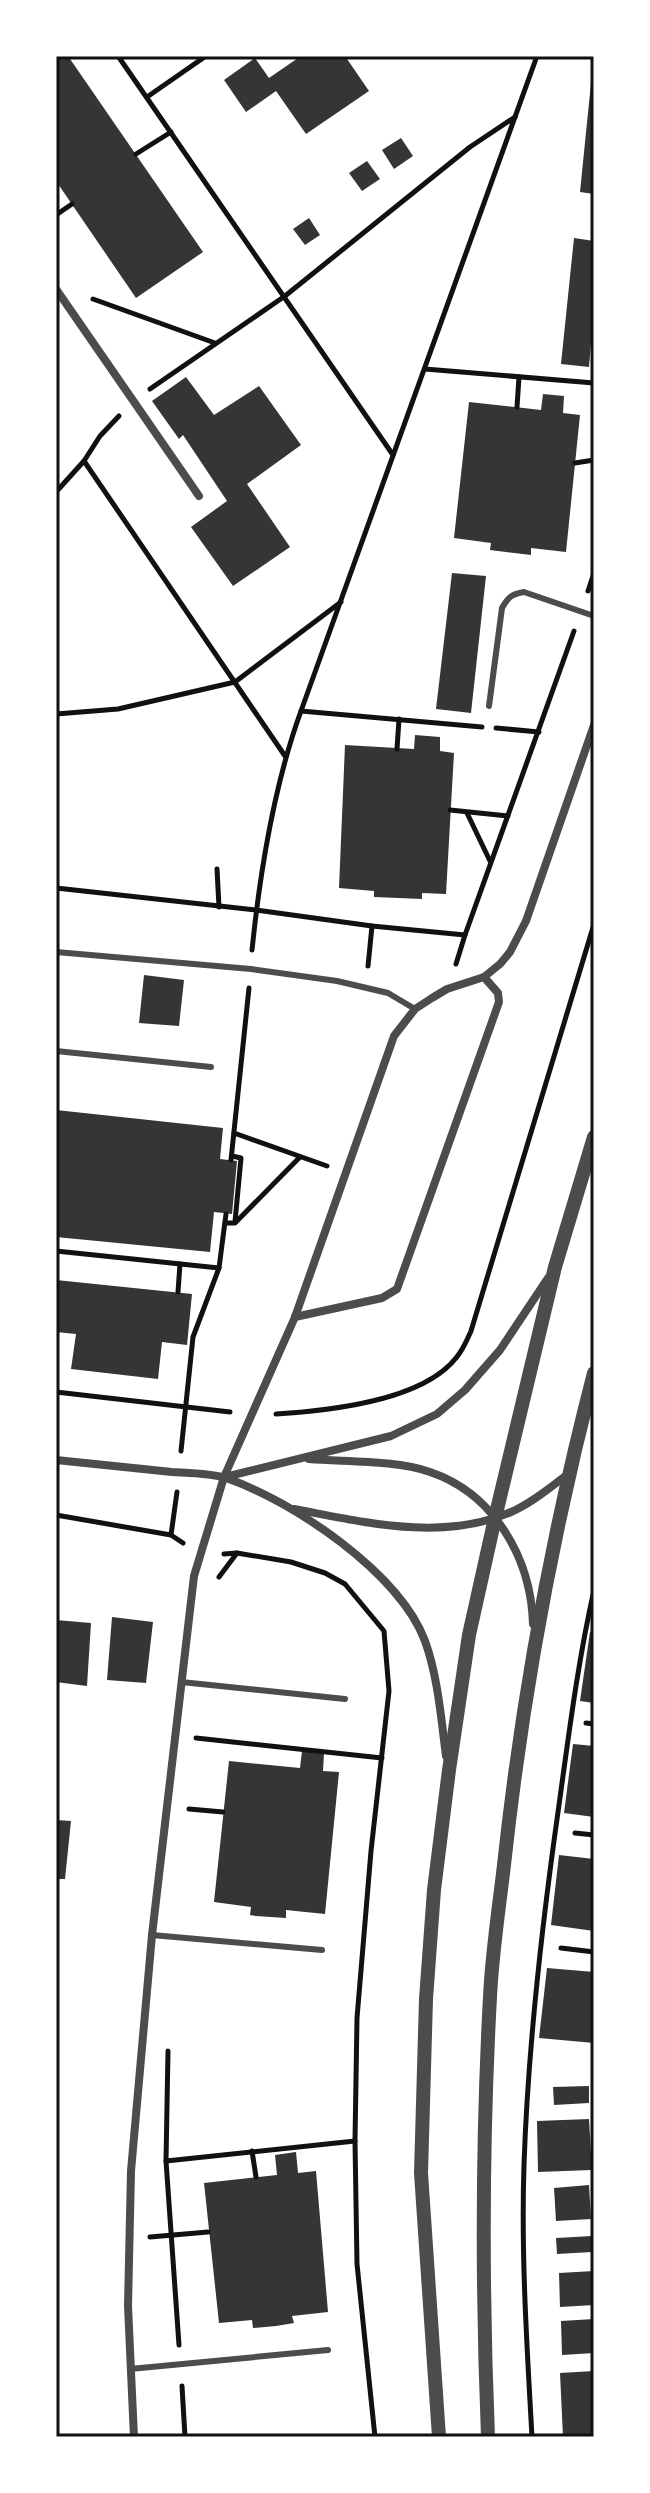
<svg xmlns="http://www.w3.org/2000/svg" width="650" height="2493" font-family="'DejaVu Sans',sans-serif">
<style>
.building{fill:#353535}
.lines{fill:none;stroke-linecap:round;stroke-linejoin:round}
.path{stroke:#111;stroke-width:5}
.service{stroke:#4c4c4c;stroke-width:6}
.minor{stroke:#4c4c4c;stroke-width:8}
.tertiary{stroke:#4c4c4c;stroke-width:14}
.neatline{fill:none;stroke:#111;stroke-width:3}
</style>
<rect width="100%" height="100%" fill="#fff"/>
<g class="building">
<polygon points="56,56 68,56 203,252 136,298 56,181"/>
<polygon points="301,56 345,56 369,91 306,134 276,91 246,112 224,80 255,58 269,78"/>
<polygon points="592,73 594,73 594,194 580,192"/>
<polygon points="401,138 413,156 394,169 382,150"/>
<polygon points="367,161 380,179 362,191 349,173"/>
<polygon points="309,218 320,235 305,245 293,229"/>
<polygon points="574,238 594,241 594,308 589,367 561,364"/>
<polygon points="186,377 214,415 259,386 301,445 247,484 290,547 233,586 191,527 227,501 183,435 179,439 152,401"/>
<polygon points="543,394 564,396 563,413 580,415 566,552 531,548 531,555 490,550 491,543 454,538 469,402 541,410"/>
<polygon points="452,573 486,576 471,713 436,709"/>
<polygon points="415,735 440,737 440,751 454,753 446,894 422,893 422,899 374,897 374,891 339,888 345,745 414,749"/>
<polygon points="144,975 184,980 179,1026 139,1023"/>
<polygon points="56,1110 223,1128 220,1159 237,1161 232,1214 214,1212 210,1252 56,1237"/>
<polygon points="56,1280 192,1294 187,1345 162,1342 158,1379 71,1369 76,1334 56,1332"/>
<polygon points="112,1617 153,1622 146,1683 107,1680"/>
<polygon points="56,1620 91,1623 87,1686 56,1682"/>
<polygon points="590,1632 594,1632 594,1703 580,1701"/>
<polygon points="573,1744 594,1746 594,1817 564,1813"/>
<polygon points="302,1751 324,1753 323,1771 339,1772 325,1914 286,1910 286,1918 256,1916 250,1915 251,1907 214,1902 229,1761 300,1768"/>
<polygon points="56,1820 71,1821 65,1879 56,1879"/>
<polygon points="559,1855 594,1859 594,1931 551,1925"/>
<polygon points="547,1968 594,1972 594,2043 539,2038"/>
<polygon points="589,2086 589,2103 554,2105 553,2087"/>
<polygon points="589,2119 592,2170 538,2172 537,2121"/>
<polygon points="296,2152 298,2173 316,2171 328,2312 292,2316 294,2323 276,2326 253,2328 252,2320 219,2323 204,2183 277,2175 275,2155"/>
<polygon points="589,2185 591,2219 556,2221 554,2188"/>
<polygon points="592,2236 592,2252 557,2254 556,2238"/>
<polygon points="594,2271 594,2305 560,2307 559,2273"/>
<polygon points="594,2319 594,2353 562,2355 561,2321"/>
<polygon points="594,2371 594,2437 563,2437 560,2373"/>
</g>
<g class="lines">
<g class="path">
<polyline points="118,56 393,455"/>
<polyline points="147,97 206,56"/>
<polyline points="136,154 171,132"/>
<polyline points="56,215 72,204"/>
<polyline points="93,299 215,343"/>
<polyline points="425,369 594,383"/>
<polyline points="150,389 285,296 470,147 515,117"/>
<polyline points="517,407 519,377"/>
<polyline points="119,416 100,436 84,461 285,756"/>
<polyline points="575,463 594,460"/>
<polyline points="56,492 84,461"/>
<polyline points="588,591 594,573"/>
<polyline points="301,711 537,56"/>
<polyline points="56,714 118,709 235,682 341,602"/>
<polyline points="496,728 539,732"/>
<polyline points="397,749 399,719"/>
<polyline points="450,810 508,816"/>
<polyline points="467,813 490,861"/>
<polyline points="217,869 219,907"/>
<polyline points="56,888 256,910 372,926 465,935 574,631"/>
<path d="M252 950C260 872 274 785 301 711L482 727"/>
<polyline points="456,964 465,935"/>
<polyline points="368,966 372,926"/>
<polyline points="234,1133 327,1166"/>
<polyline points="232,1156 241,1158 235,1222"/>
<polyline points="231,1160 249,988"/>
<polyline points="225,1223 235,1223 300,1157"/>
<polyline points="56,1251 219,1268"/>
<polyline points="178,1292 180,1264"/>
<polyline points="56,1392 230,1412"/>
<path d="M276 1414C327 1411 422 1401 456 1358 463 1350 467 1340 471 1331L594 924"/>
<polyline points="181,1451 193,1337 219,1268 226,1214"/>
<polyline points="56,1515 171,1535 183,1543"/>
<polyline points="171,1535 177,1492"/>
<polyline points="237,1553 291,1562 325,1573 345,1584 384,1631 389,1691 371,1851 357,2018 355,2141 357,2264 375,2437"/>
<polyline points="219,1577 237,1553 224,1554"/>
<polyline points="586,1723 594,1724"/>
<polyline points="196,1738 382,1758"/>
<polyline points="189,1809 223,1812"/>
<polyline points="575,1833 594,1835"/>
<polyline points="561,1948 594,1952"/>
<polyline points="168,2051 166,2161 179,2345"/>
<polyline points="252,2151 256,2177"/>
<polyline points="166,2161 355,2141"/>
<polyline points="150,2237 208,2232"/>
<polyline points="182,2386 185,2437"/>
<path d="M532 2437C527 2347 521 2256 524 2165 528 2045 542 1924 559 1805 569 1733 578 1661 594 1590"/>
</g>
<g class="service">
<path d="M489 706 502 608C508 597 512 594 524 592L594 616"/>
<polyline points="56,952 251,969 337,981 388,993 415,1009"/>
<polyline points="56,1051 211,1067"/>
<polyline points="181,1682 345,1699"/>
<polyline points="152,1935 322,1950"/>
<polyline points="130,2369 328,2350"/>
</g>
<g class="minor">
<polyline points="56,289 199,496"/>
<polyline points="295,1317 382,1298 397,1289 499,1002 498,993 484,977"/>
<path d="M309 1459C346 1462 396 1460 430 1472 495 1494 531 1559 533 1624"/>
<path d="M56 1460C95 1464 133 1468 172 1472 189 1473 210 1473 226 1478 293 1501 400 1573 425 1641 438 1677 441 1718 446 1756"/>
<polyline points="225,1477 391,1436 437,1414 465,1390 500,1350 548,1278"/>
<path d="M294 1509C364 1522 442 1542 511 1512 532 1503 549 1488 567 1475"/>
<polyline points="134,2437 128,2306 131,2171 152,1935 194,1576 224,1477 295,1317 394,1036 415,1009 432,998 447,989 484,977 500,964 510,952 526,921 594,725"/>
</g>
<g class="tertiary">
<polyline points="439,2437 421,2173 426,1999 434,1890 449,1770 469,1635 495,1518 555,1267 594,1137"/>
<path d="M488 2437C482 2290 482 2143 490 1997 492 1953 499 1908 504 1865 522 1698 552 1535 594 1373"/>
</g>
</g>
<rect width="650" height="2493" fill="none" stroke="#ffffff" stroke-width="116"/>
<rect x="58" y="58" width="534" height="2377" class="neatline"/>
</svg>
